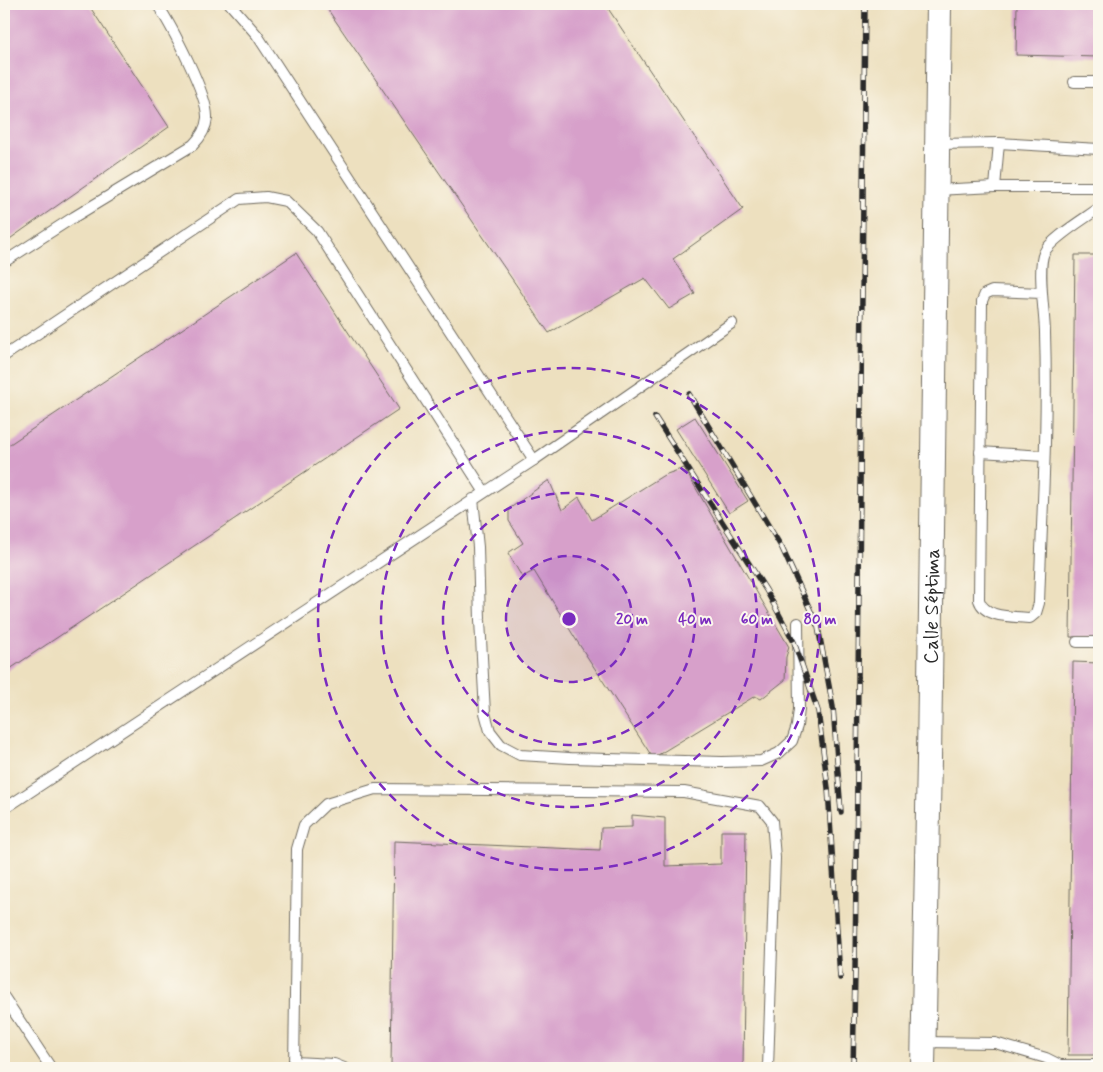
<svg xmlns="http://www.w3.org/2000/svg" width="1103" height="1072" font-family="Mynerve,sans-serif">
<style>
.building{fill:#d7a0ca}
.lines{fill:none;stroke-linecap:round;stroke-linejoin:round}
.service-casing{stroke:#6f6a5f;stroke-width:12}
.tertiary-casing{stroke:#6f6a5f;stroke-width:26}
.service{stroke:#fff;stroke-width:10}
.tertiary{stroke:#fff;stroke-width:24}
.rail-casing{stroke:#2b2b2b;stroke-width:5.5}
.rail{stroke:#fbf7ec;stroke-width:4;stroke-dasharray:11;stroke-linecap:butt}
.ring{fill:none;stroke:#7b2cbf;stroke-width:2.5;stroke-dasharray:9 6}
.labels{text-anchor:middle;stroke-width:4;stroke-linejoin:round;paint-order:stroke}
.street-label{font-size:20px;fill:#2b2b2b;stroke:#fbf7ec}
.centre{fill:#7b2cbf;stroke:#fbf7ec;stroke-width:2.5}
.ring-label{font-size:15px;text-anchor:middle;font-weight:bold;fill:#7b2cbf;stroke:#fbf7ec;stroke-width:4;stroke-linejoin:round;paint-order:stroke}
</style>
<rect width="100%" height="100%" fill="#fbf7ec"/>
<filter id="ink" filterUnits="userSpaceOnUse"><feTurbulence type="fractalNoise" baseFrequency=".02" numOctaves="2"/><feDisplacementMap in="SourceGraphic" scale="10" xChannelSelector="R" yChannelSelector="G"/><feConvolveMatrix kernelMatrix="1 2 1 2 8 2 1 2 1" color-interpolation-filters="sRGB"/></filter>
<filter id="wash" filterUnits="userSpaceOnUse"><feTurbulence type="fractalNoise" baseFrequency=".0096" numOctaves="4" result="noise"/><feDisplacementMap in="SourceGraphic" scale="20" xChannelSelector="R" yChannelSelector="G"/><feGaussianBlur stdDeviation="1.12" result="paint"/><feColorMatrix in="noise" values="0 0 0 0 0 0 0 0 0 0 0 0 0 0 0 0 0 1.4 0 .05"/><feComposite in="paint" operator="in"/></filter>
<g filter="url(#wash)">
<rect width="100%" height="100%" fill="#ede0bf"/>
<g id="blocks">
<g class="building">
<polygon points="4,4 88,4 169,127 4,243"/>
<polygon points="324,4 605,4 743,209 673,259 695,294 669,309 645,278 549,333"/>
<polygon points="1017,4 1099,4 1099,57 1016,55"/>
<polygon points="296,253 399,409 4,673 4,448"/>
<polygon points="1075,255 1099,255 1099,637 1070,637"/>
<polygon points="695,417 748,501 729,513 676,429"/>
<polygon points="684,468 789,647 786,657 785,680 761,699 755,696 653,758 575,638 534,571 522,577 508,553 523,543 509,521 509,509 549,480 562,510 579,497 592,520 664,475"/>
<polygon points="1073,662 1099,663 1099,1055 1068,1055"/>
<polygon points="632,815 665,818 665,866 721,864 721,831 746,831 743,1068 391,1068 394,841 600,850 601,828 632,827"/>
</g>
</g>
</g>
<g filter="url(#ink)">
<use href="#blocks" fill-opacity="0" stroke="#6f6a5f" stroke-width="1"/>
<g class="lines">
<g class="service-casing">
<g id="service">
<polyline points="230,4 257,35 534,460"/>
<polyline points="1074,82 1099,82"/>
<polyline points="937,144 999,143 1099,149"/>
<polyline points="995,187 999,143"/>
<polyline points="936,190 995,187 1099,187"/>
<path d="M4 262 74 217 193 145C201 137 206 129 207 118 208 95 171 25 157 4"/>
<path d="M1042 293 992 291 985 294 982 301 979 600C985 619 1014 616 1030 618L1036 613 1039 603C1042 513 1048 423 1045 333 1045 315 1037 268 1044 253 1050 239 1086 218 1099 208"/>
<polyline points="4,356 239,199 266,197 286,201 317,231 484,491"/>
<polyline points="980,452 1044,456"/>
<polyline points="473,499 478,547 480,620 485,713 490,731 501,745 520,755 570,758 722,762 761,761 779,753 792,741 797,726 799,709 798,623"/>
<polyline points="1077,642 1099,642"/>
<polyline points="4,809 534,460 732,323"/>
<polyline points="4,997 51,1068"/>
<polyline points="923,1042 995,1043 1046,1058 1060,1065 1099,1065"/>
<polyline points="294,1062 334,1064 344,1068"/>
<polyline points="294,1068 297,849 304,825 326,804 375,789 684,792 760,806 772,821 775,858 768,1068"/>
</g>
</g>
<g class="tertiary-casing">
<g id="tertiary">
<path id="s1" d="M923 1068 929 759 939 4"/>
</g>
</g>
<use href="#service" class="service"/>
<use href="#tertiary" class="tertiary"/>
<g class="rail-casing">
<g id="rail">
<polyline points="689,394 782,548 818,627 833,707 841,812"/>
<polyline points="655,417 766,590 794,642 818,711 828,788 840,978"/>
<polyline points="853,1068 855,973 865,4"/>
</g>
</g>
<use href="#rail" class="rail"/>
</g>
</g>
<circle cx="569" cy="619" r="63" fill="#7b2cbf" fill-opacity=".12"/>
<g class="ring">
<circle cx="569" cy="619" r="63"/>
<circle cx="569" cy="619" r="126"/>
<circle cx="569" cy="619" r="188"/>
<circle cx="569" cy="619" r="251"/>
</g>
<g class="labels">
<g class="street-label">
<text dy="7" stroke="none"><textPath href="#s1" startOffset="462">Calle Séptima</textPath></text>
</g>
</g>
<circle cx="569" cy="619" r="8" class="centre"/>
<g class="ring-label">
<text x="632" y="624">20 m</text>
<text x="695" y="624">40 m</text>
<text x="757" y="624">60 m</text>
<text x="820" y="624">80 m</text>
</g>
<rect width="1103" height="1072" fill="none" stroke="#fbf7ec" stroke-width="20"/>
</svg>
